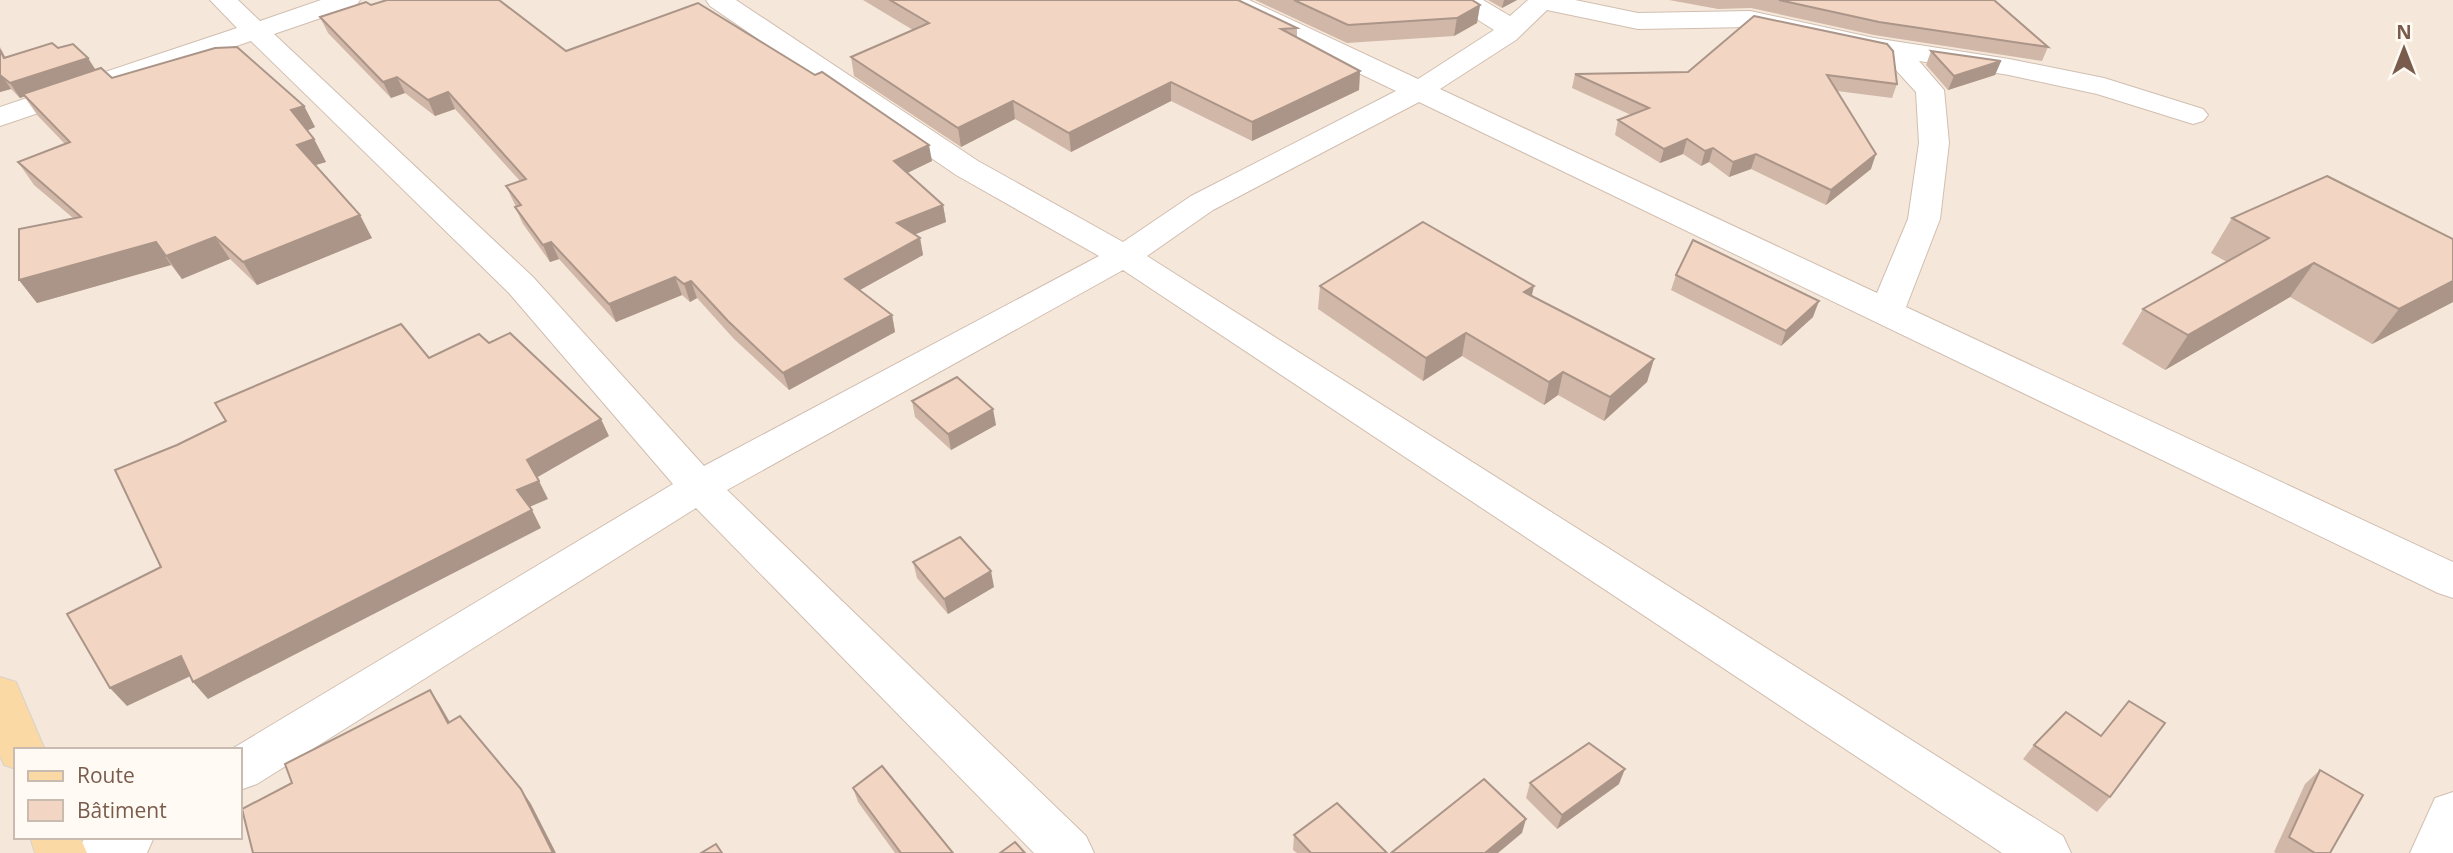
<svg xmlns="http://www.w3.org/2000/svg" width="2453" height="853" font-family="'Open Sans',sans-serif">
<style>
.residential{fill:#f5e8da;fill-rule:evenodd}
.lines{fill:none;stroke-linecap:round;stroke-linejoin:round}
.minor-casing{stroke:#d1beb0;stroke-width:2}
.major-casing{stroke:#dad1cd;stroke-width:2}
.minor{fill:#fff;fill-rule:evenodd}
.major{fill:#fbd9a5;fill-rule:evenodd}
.wall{fill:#d1b7a8}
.shaded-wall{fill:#aa9588}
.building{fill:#f3d5c3;stroke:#aa9588;stroke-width:2}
</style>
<rect width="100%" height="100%" fill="#fdf6ec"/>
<path class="residential" d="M0 0H2453V853H0ZM16 750H240V837H16Z"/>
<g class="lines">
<g class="minor-casing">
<g id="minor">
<path d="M210 0H238L260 21 321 0H360L356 6 274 34 533 277 704 466 1099 256 956 175 710 6 706 0H736L978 161 1123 242 1191 196 1396 91 1219 6 1215 0H1249L1418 79 1494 30 1456 6 1452 0H1483L1510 16 1528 0H1575L1638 13 1750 11 1874 38 2009 59 2104 78 2203 109 2208 115 2203 121 2193 124 2097 94 2009 75 1919 61 1944 90 1949 143 1940 219 1906 307 2453 562V598L2438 593 1419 102 1213 210 1147 256 2063 836 2071 853H2002L1123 270 727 490 1086 836 1094 853H1034L696 508 257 784 240 790V750H230L673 484 509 293 251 41 0 126V107L237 28ZM1547 10 1638 29 1750 27 1883 56 1916 92 1919 143 1908 219 1877 293 1440 89 1516 40Z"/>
<polygon points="2453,792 2453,853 2410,853 2435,798"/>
<polygon points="85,837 154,837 147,853 77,853"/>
</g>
</g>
<g class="major-casing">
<g id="major">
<polygon points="0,677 16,682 45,750 16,750 16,769 4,765 0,756"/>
<polygon points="30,837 80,837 87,853 35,853"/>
</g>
</g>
<use href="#minor" class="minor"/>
<use href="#major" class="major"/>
</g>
<g class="wall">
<polygon points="863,0 1238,0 1297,28 1297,38 1360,71 1359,90 1252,141 1171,101 1071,152 1015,119 961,147 854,76 851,57 913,30"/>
<polygon points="1255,0 1472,0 1480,5 1477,23 1454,36 1347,43"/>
<polygon points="1488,0 1517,0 1502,8"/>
<polygon points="1669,0 1994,0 2048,47 2042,61 1874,35 1751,8 1718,9"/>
<polygon points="371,5 566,51 932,161 907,173 943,205 946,222 915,234 920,238 923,255 860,290 892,315 895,332 789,390 734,339 697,298 690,302 682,295 616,322 559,259 550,262 523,224 515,207 516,207 506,186 520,181 455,109 435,116 405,93 391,98 328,33 320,17"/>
<polygon points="1754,16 1897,84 1892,98 1837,91 1871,169 1826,205 1751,169 1729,177 1709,162 1701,166 1683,154 1660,163 1615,135 1618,120 1631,115 1572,88 1575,74 1688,72"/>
<polygon points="0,47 6,58 58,48 95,70 112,78 304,106 315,127 307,131 314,139 326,162 315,165 372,238 257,285 230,259 182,279 171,265 37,303 19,280 73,218 34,185 18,162 65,144 38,116 24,96 20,98 11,89 0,92"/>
<polygon points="1931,51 2001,61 1995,75 1948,90 1926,65"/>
<polygon points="2232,218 2453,239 2453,302 2372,344 2290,297 2165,370 2122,344 2143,309 2227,262 2211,253"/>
<polygon points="1676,275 1813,317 1781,346 1671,290"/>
<polygon points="1320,286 1532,296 1654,359 1647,382 1604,421 1558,395 1544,405 1462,356 1423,381 1318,309"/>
<polygon points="912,401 996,425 951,450 915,417"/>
<polygon points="913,562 994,587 948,614 917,578"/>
<polygon points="2101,736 2110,797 2097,812 2023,759 2034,745"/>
<polygon points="2320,770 2330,853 2276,853 2274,852 2305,784"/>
<polygon points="1530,783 1619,784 1557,829 1526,798"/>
<polygon points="853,788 953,853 895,853 858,802"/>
<polygon points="1294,835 1387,853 1297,853 1293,850"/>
</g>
<g class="shaded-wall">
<polygon points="1504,0 1517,0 1502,8"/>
<polygon points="1480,5 1477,23 1454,36 1457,18"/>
<polygon points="88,58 97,72 20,98 10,83"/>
<polygon points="2001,61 1995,75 1948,90 1954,76"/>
<polygon points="1360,71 1359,90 1252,141 1252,122"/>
<polygon points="1,74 11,89 0,92 0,75"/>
<polygon points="397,77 405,93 391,98 383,82"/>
<polygon points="1171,82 1171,101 1071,152 1069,133"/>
<polygon points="448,92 455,109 435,116 428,100"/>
<polygon points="1013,101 1015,119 961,147 958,128"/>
<polygon points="304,106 315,127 303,132 291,110"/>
<polygon points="314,139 326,162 309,167 297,145"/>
<polygon points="1687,139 1683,154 1660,163 1664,149"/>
<polygon points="929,145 932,161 897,178 894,161"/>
<polygon points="1713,148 1709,162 1701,166 1705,151"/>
<polygon points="1756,154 1751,169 1729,177 1733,162"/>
<polygon points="1876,154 1871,169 1826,205 1831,190"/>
<polygon points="943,205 946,222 901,240 897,223"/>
<polygon points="360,215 372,238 257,285 243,262"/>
<polygon points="215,237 230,259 182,279 166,256"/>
<polygon points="920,238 923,255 849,296 845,279"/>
<polygon points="156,242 171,265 37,303 19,280"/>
<polygon points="551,242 559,259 550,262 543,245"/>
<polygon points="2314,263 2290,297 2165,370 2188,335"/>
<polygon points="675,277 682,295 616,322 609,304"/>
<polygon points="691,281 697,298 690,302 684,284"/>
<polygon points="2453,281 2453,302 2372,344 2399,309"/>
<polygon points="1534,286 1529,308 1524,292"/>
<polygon points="1819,301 1813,317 1781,346 1786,331"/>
<polygon points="892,315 895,332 789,390 783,373"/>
<polygon points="1466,333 1462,356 1423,381 1426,358"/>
<polygon points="1654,359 1647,382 1604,421 1610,397"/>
<polygon points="1563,372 1558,395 1544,405 1549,382"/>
<polygon points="993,409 996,425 951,450 948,434"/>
<polygon points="601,419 609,436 536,478 527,460"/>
<polygon points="539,481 548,499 527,508 517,490"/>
<polygon points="532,510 541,528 208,699 193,682"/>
<polygon points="991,571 994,587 948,614 944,599"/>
<polygon points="181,656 197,673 127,706 110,688"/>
<polygon points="430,690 440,705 459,738 448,723"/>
<polygon points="1625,769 1619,784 1557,829 1562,815"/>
<polygon points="521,789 531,804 556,853 553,853"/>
<polygon points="1526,819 1522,833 1498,853 1485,853"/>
</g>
<g class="building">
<polygon points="387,0 499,0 566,51 698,3 815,75 822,72 929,145 894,161 943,205 897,223 920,238 845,279 892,315 783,373 728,321 691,281 684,284 675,277 609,304 551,242 543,245 515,207 521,205 506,186 526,179 448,92 428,100 397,77 383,82 320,17 366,2 371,5"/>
<polygon points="890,0 1238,0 1297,28 1281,29 1360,71 1252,122 1171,82 1069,133 1013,101 958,128 851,57 929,23"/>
<polygon points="1294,0 1472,0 1480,5 1457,18 1348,25"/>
<polygon points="1779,0 1994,0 2048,47 1879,22"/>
<polygon points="1754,16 1887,44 1893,51 1897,84 1827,75 1876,154 1831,190 1756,154 1733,162 1713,148 1705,151 1687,139 1664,149 1618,120 1649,108 1575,74 1688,72"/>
<polygon points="52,43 58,48 73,44 88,58 10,83 0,75 0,50 4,58"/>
<polygon points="237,47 304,106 291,110 314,139 297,145 360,215 243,262 215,237 166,256 156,242 19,280 19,229 81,217 18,162 70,142 23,94 101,68 112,78 215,48"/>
<polygon points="1931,51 2001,61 1954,76"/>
<polygon points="2327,176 2453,239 2453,281 2399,309 2314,263 2188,335 2143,309 2269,238 2232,218"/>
<polygon points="1423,222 1534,286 1524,292 1654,359 1610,397 1563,372 1549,382 1466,333 1426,358 1320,286"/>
<polygon points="1693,240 1819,301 1786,331 1676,275"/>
<polygon points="401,324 429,358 479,334 489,343 510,333 601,419 527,460 539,481 517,490 532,510 193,682 181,656 110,688 67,614 161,567 115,470 177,445 226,421 215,403"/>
<polygon points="957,377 993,409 948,434 912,401"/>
<polygon points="960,537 991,571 944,599 913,562"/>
<polygon points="430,690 448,723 460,716 521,789 553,853 253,853 242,809 292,783 285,764"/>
<polygon points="2129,701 2165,723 2110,797 2034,745 2066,712 2101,736"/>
<polygon points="1589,743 1625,769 1562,815 1530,783"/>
<polygon points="882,766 953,853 901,853 853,788"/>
<polygon points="2320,770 2363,795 2330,853 2315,853 2289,837"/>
<polygon points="1484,779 1526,819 1485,853 1391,853"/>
<polygon points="1337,803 1387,853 1311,853 1294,835"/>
<polygon points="1015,842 1025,853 1000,853"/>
<polygon points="716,844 722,853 701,853"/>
</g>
<rect x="14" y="748" width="228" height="91" fill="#fffaf3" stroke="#cabbb1" stroke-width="2"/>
<rect x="28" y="771" width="35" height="10" fill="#fbd9a5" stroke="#cabbb1" stroke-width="2"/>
<text x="77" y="783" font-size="21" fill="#7a5c4d">Route</text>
<rect x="28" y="800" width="35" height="21" fill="#f3d5c3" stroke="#cabbb1" stroke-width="2"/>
<text x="77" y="818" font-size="21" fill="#7a5c4d">Bâtiment</text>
<g transform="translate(2404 49)" stroke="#fffaf3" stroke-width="5" paint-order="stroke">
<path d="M0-5L12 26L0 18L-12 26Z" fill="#7a5c4d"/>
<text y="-10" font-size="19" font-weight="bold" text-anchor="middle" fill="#7a5c4d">N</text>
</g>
</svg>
